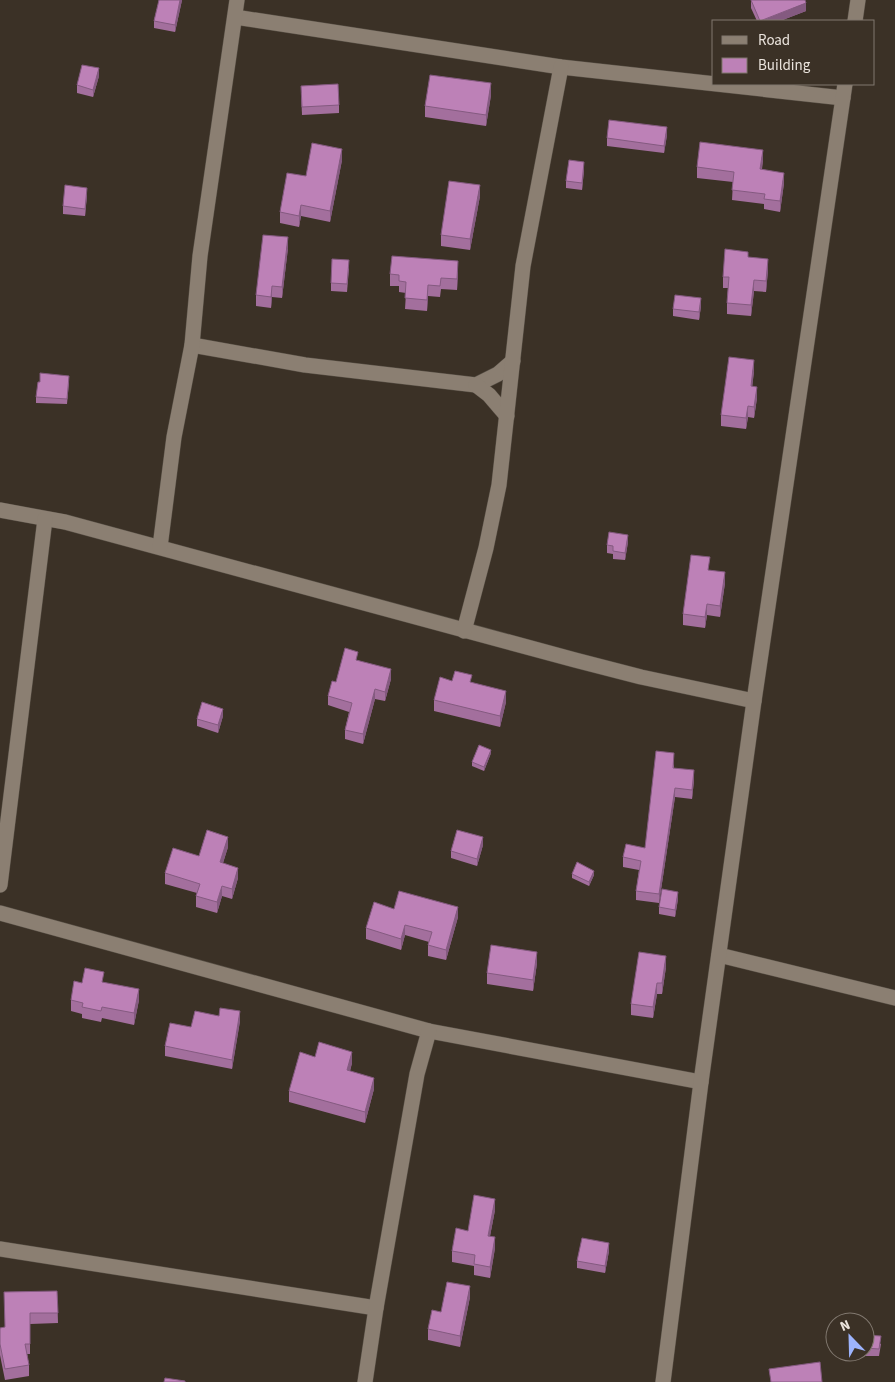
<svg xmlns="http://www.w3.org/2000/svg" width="895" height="1382" font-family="'Source Sans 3',sans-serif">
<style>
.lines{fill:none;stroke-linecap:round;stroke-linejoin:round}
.street-casing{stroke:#564e44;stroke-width:16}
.street{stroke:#8b7f72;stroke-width:15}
.wall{fill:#a36f9d}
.shaded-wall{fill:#845a80}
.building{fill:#bd81b7;stroke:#845a80}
</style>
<rect width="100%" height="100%" fill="#3b3126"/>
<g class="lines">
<g class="street-casing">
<g id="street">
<polyline points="235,17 561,67 843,98"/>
<polyline points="855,21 858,0"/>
<polyline points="192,345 305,365 476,385 498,374 513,361"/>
<polyline points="476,385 489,395 507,416"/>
<polyline points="0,510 65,522 575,660 641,677 754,701"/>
<polyline points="160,547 174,437 192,345 200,256 237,0"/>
<polyline points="464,631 486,548 499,485 523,266 561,67"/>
<polyline points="0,885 45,519"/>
<polyline points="0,913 429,1031 701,1082"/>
<polyline points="719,955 895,998"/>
<polyline points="0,1249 376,1308"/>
<polyline points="365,1382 376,1308 417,1074 429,1031"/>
<polyline points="663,1382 701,1082 754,701 845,84"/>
</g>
</g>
<use href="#street" class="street"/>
</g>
<g class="wall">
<polygon points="159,0 182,0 175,32 154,28 154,21"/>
<polygon points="751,0 806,11 780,21 757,21 751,8"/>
<polygon points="99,76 93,97 77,93 77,85"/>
<polygon points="301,93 339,105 339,113 302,115"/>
<polygon points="491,95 486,126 425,117 425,106"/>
<polygon points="667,135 664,153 607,146 607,138"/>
<polygon points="342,160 330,222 301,216 299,227 280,223 280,212"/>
<polygon points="763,160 762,169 784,183 780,212 764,209 764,204 732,200 733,182 697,178 697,167"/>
<polygon points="584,170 582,190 566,188 566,181"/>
<polygon points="87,195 85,216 63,214 63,206"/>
<polygon points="480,196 470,250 441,246 441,235"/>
<polygon points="288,248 282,298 272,297 271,308 256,306 256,295"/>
<polygon points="748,257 768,270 766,292 754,291 751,316 727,314 727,303 728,288 723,288 723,277"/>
<polygon points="349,268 347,292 331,291 331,283"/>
<polygon points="458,272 457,290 441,289 440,297 428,296 427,311 405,309 406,293 399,292 399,286 390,286 390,274"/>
<polygon points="701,306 699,320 673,316 673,309"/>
<polygon points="754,371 752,387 757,398 754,418 748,417 746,429 721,426 721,415"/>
<polygon points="69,382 67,404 36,403 36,397"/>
<polygon points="628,542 625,560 613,559 613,554 607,553 607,545"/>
<polygon points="710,570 725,583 720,617 707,615 705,628 683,625 683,614"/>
<polygon points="358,660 391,679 385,701 375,699 363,744 345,739 345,730 349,712 328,705 328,696 336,682"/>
<polygon points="452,681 472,682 506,702 500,727 434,711 434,700"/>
<polygon points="223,716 218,733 197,726 197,719"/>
<polygon points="491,753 484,771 472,766 472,762"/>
<polygon points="674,763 674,768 694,780 692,799 675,797 659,903 636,900 636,891 639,870 623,867 623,857 645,848"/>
<polygon points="483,845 477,866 451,858 451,851"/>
<polygon points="228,847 223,863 238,878 232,899 222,896 217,913 196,907 196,896 197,893 165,884 165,873 199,856"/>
<polygon points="572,874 594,875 589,886 572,878"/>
<polygon points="678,899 675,917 659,914 659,907"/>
<polygon points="394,909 458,917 446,960 428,956 428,945 429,942 405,935 401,950 366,939 366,928"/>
<polygon points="537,963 533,991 487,984 487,973"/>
<polygon points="666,967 662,994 657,994 653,1018 631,1015 631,1004"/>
<polygon points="82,983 104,983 139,1000 134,1025 102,1018 101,1022 82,1018 82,1014 71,1011 71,1000"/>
<polygon points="219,1016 240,1021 232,1069 165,1056 165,1046 191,1027"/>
<polygon points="315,1057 352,1063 350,1071 374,1089 365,1123 289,1102 289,1091"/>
<polygon points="495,1210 490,1236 495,1248 490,1278 474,1275 474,1266 452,1262 452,1251 468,1231"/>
<polygon points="609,1251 605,1273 577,1268 577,1261"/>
<polygon points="57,1291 58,1323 30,1324 30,1354 27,1354 29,1365 29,1376 5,1380 0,1355 0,1338 5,1327"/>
<polygon points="470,1297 460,1347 428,1340 428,1329 441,1312"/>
<polygon points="865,1335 881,1344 879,1356 862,1356 862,1352 865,1352"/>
</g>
<g class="shaded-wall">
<polygon points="180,0 182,0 175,32 175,25"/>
<polygon points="806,3 806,11 780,21 761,21"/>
<polygon points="99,68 99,76 93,97 93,90"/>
<polygon points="491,83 491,95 486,126 486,115"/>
<polygon points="667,127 667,135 664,153 664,146"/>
<polygon points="342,149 342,160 330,222 330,211"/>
<polygon points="763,150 763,160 760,179 760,169"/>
<polygon points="584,162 584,170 582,190 582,183"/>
<polygon points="784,173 784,183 780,212 780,201"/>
<polygon points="480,185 480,196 470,250 470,239"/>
<polygon points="87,188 87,195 85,216 85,209"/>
<polygon points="301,205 301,216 299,227 299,216"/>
<polygon points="288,237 288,248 282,298 282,287"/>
<polygon points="768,259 768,270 766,292 766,281"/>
<polygon points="458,261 458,272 457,290 457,279"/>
<polygon points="754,280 754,291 751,316 751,305"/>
<polygon points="428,285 428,296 427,311 427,300"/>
<polygon points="272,286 272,297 271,308 271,297"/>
<polygon points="701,298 701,306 699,320 699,312"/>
<polygon points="754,360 754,371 751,398 751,386"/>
<polygon points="757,387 757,398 754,418 754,407"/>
<polygon points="748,406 748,417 746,429 746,418"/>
<polygon points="628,535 628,542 625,560 625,553"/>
<polygon points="725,572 725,583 720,617 720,606"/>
<polygon points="707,604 707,615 705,628 705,617"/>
<polygon points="391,669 391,679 385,701 385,692"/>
<polygon points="375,689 375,699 363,744 363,734"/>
<polygon points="506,691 506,702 500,727 500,716"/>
<polygon points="223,709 223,716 218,733 218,725"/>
<polygon points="491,750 491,753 484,771 484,767"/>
<polygon points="694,770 694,780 692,799 692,790"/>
<polygon points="675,788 675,797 659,903 659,894"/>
<polygon points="228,837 228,847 220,872 220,862"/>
<polygon points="483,837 483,845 477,866 477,859"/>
<polygon points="238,868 238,878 232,899 232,889"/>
<polygon points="594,871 594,875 589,886 589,882"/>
<polygon points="222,886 222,896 217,913 217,902"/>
<polygon points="678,892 678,899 675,917 675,910"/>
<polygon points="458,907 458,917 446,960 446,950"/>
<polygon points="405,925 405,935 401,950 401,939"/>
<polygon points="537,952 537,963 533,991 533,980"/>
<polygon points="666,956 666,967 662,994 662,983"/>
<polygon points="657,983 657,994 653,1018 653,1007"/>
<polygon points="139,989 139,1000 134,1025 134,1013"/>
<polygon points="240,1011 240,1021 232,1069 232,1060"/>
<polygon points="352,1052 352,1063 347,1082 347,1070"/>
<polygon points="374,1078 374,1089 365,1123 365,1112"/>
<polygon points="495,1199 495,1210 488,1247 488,1236"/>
<polygon points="495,1237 495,1248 490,1278 490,1267"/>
<polygon points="609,1243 609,1251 605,1273 605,1266"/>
<polygon points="470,1286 470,1297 460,1347 460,1336"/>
</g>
<g class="building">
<polygon points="159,0 180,0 175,25 154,21"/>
<polygon points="751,0 805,0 806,3 760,21"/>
<polygon points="82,65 99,68 93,90 77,85"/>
<polygon points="430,75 491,83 486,115 425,106"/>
<polygon points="338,84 339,105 302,107 301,86"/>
<polygon points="609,120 667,127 664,146 607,138"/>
<polygon points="700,142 763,150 760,169 784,173 780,201 764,199 765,194 732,190 734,172 697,167"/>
<polygon points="312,143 342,149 330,211 301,205 299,216 280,212 287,173 306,176"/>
<polygon points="569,160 584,162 582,183 566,181"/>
<polygon points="449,181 480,185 470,239 441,235"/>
<polygon points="65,185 87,188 85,209 63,206"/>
<polygon points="263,235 288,237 282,287 272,286 271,297 256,295"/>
<polygon points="725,249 748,252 748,257 768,259 766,281 754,280 751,305 727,303 729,277 723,277"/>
<polygon points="392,256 458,261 457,279 441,278 440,286 428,285 427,300 405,298 406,282 399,281 399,275 390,274"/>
<polygon points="332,259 349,260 347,284 331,283"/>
<polygon points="675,295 701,298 699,312 673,309"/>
<polygon points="729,357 754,360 751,386 757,387 754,407 748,406 746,418 721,415"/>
<polygon points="40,373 69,376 67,399 36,397 38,382 40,382"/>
<polygon points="609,532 628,535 625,553 613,551 613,546 607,545"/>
<polygon points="691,555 710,557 708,570 725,572 720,606 707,604 705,617 683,614"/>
<polygon points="345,648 358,652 356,660 391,669 385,692 375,689 363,734 345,730 352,703 328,696 332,681 336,682"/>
<polygon points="455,671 472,675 470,682 506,691 500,716 434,700 440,677 452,681"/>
<polygon points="202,702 223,709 218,725 197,719"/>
<polygon points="479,745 491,750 484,767 472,762"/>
<polygon points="656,751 674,753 673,768 694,770 692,790 675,788 659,894 636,891 641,861 623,857 626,844 645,848"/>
<polygon points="207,830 228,837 220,862 238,868 232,889 222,886 217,902 196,896 200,884 165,873 173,848 199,856"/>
<polygon points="457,830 483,837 477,859 451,851"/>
<polygon points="577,862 594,871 589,882 572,874"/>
<polygon points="662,889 678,892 675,910 659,907"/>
<polygon points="399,891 458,907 446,950 428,945 432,932 405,925 401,939 366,928 374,902 394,909"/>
<polygon points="491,945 537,952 533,980 487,973"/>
<polygon points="639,952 666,956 662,983 657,983 653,1007 631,1004"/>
<polygon points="85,968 104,972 102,982 139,989 134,1013 102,1007 101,1011 82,1007 83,1003 71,1000 74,981 82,983"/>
<polygon points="220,1008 240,1011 232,1060 165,1046 170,1023 191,1027 195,1011 219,1016"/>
<polygon points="319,1042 352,1052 347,1070 374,1078 365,1112 289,1091 300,1052 315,1057"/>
<polygon points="474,1195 495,1199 488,1236 495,1237 490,1267 474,1264 475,1255 452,1251 456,1228 468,1231"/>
<polygon points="582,1238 609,1243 605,1266 577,1261"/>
<polygon points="447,1282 470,1286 460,1336 428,1329 432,1310 441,1312"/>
<polygon points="57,1291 58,1313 30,1313 30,1344 25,1344 29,1365 5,1369 0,1344 0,1328 5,1327 4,1292"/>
<polygon points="865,1335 881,1336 879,1349 865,1348"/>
<polygon points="820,1362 822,1382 771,1382 769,1369"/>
<polygon points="165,1378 185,1381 185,1382 164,1382"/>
</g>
<rect x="712" y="20" width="162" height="65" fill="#3b3126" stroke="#81786f"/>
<rect x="722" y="36" width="25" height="8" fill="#8b7f72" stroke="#81786f"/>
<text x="758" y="45" font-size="15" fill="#eae3dc">Road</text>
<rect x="722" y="58" width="25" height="15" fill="#bd81b7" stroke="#81786f"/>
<text x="758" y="70" font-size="15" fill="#eae3dc">Building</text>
<g transform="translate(850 1337) rotate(337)"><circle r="24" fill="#3b3126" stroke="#81786f"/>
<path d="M0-4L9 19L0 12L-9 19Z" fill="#9db4fd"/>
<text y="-8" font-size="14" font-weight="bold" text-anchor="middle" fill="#eae3dc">N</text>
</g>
</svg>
